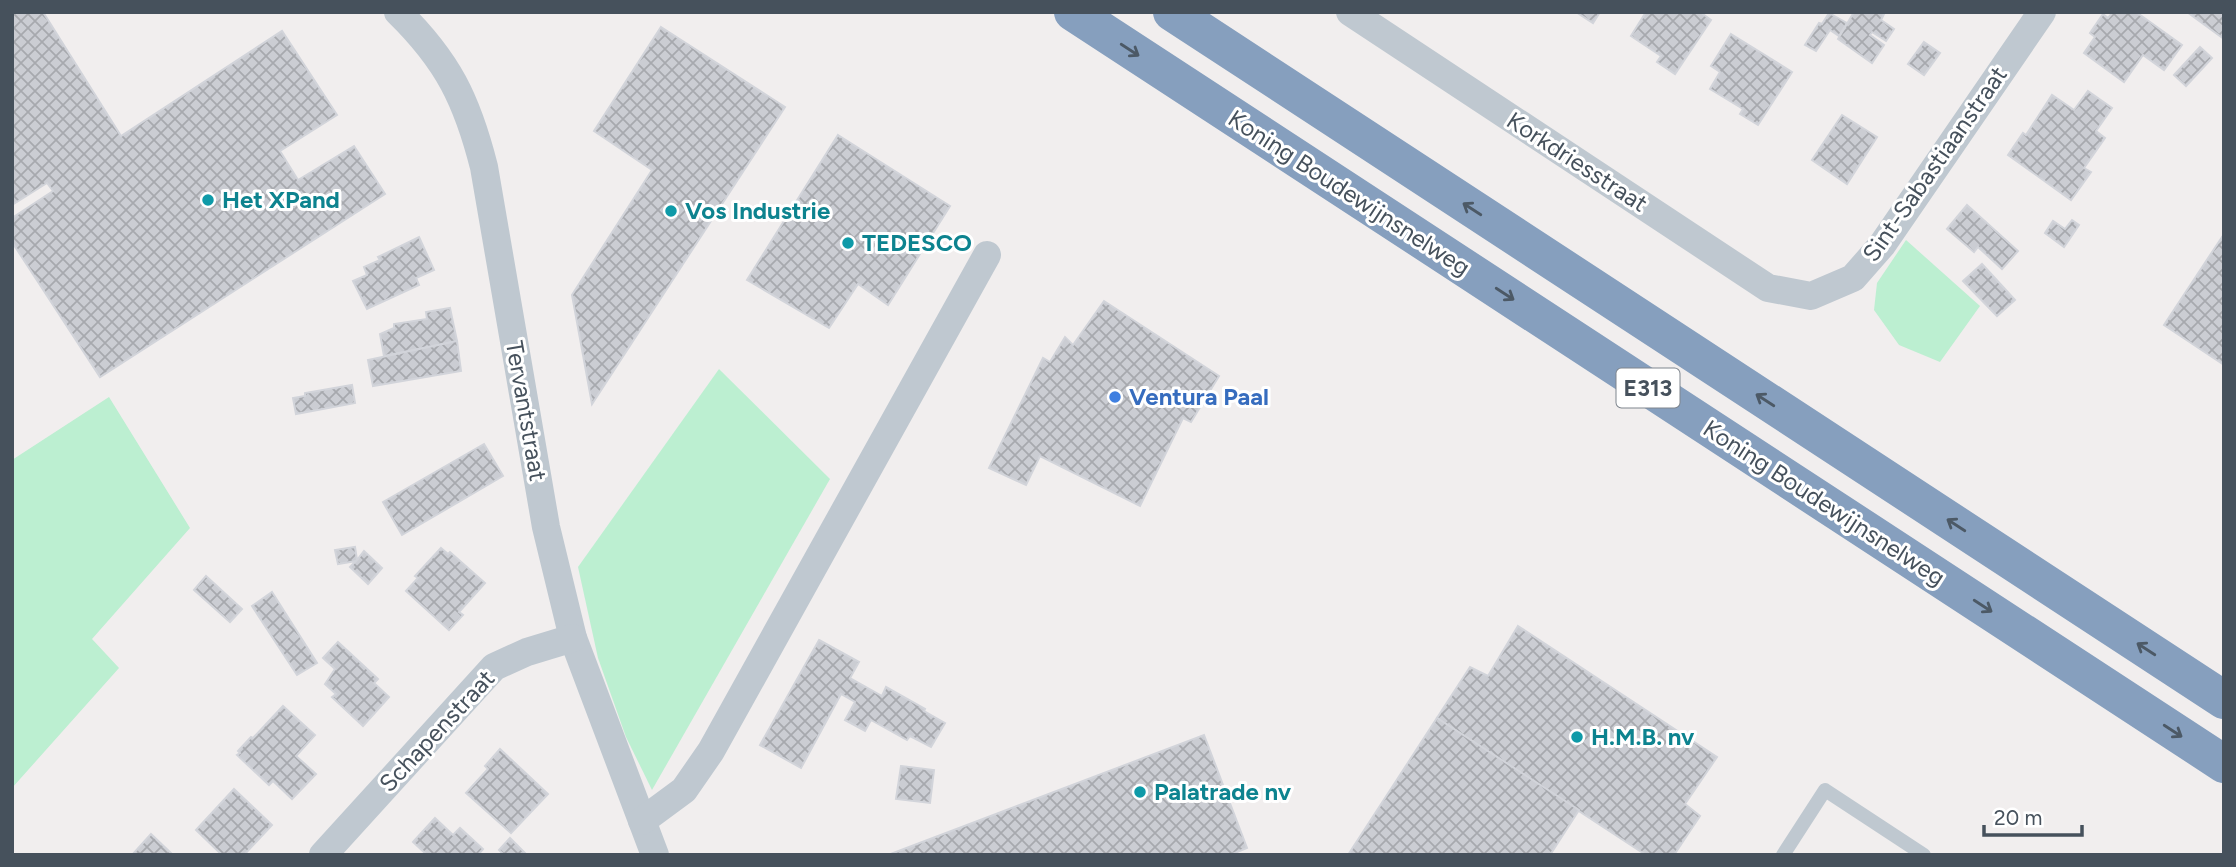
<svg xmlns="http://www.w3.org/2000/svg" width="2236" height="867" font-family="Figtree,sans-serif">
<style>
.grass{fill:#bcefd1}
.building{fill:url(#building-cross-hatch);stroke:#d2d4da;stroke-width:2}
.lines{fill:none;stroke-linecap:round;stroke-linejoin:round}
.lane{stroke:#bfc8d0;stroke-width:14}
.street{stroke:#bfc8d0;stroke-width:28}
.highway{stroke:#869fbe;stroke-width:38}
.oneway{stroke:#4c5966}
.culture-dot{fill:#0f9aa8;stroke:#fff;stroke-width:2.5}
.shop-dot{fill:#3f7fe0;stroke:#fff;stroke-width:2.5}
.labels{text-anchor:middle;stroke-width:6;stroke-linejoin:round;paint-order:stroke}
.shield{fill:#fff;stroke:#7e858d;stroke-width:2}
.shield-label{font-size:23px;font-weight:bold;fill:#46515c}
.street-label{font-size:24px;fill:#46515c;stroke:#fff}
.culture-label{font-size:24px;font-weight:bold;fill:#0d838f;stroke:#fff;text-anchor:start}
.shop-label{font-size:24px;font-weight:bold;fill:#366cbe;stroke:#fff;text-anchor:start}
</style>
<defs>
<pattern id="building-cross-hatch" width="8" height="8" patternUnits="userSpaceOnUse" patternTransform="scale(1.75)"><rect width="8" height="8" fill="#cbcdd3"/><path d="M0 0l8 8M0 8l8-8" fill="none" stroke="#a7a9ae"/></pattern>
</defs>
<rect width="100%" height="100%" fill="#f1eeee"/>
<g class="grass">
<polygon points="1906,240 1980,306 1940,362 1899,345 1874,310 1877,283"/>
<polygon points="719,369 830,479 652,790 626,737 598,658 578,567"/>
<polygon points="109,397 190,528 92,639 119,668 12,788 12,460"/>
</g>
<g class="building">
<polygon points="12,12 43,12 121,136 282,31 337,115 280,151 298,180 354,146 385,194 100,377 12,242 12,218 53,191 47,183 12,205"/>
<polygon points="1576,12 1600,12 1593,23"/>
<polygon points="1646,12 1700,12 1711,20 1675,74 1657,62 1661,56 1631,36"/>
<polygon points="1854,12 1881,12 1884,14 1881,20 1894,29 1886,41 1872,32 1870,35 1884,45 1872,63 1838,39"/>
<polygon points="2113,12 2136,12 2182,45 2164,70 2143,55 2124,82 2084,53 2095,37 2090,33 2103,14 2108,18"/>
<polygon points="2187,12 2224,12 2224,39"/>
<polygon points="1829,13 1847,23 1839,36 1830,30 1816,51 1805,45 1819,23 1822,24"/>
<polygon points="661,27 785,107 592,404 572,295 652,170 594,131"/>
<polygon points="1731,34 1792,72 1758,125 1740,114 1743,109 1710,89 1720,72 1711,66"/>
<polygon points="1924,42 1940,53 1924,75 1908,64"/>
<polygon points="2200,47 2212,58 2186,86 2174,75"/>
<polygon points="2088,91 2112,108 2096,131 2105,138 2084,168 2091,172 2071,200 2008,155 2023,133 2026,135 2052,95 2074,110"/>
<polygon points="1842,115 1877,137 1847,184 1812,160"/>
<polygon points="838,135 950,206 888,305 858,284 829,328 747,280"/>
<polygon points="1967,205 2018,251 2002,269 1978,247 1974,252 1947,229"/>
<polygon points="2072,220 2079,225 2064,247 2045,233 2053,221 2065,229"/>
<polygon points="2224,234 2224,365 2164,325"/>
<polygon points="419,237 434,270 416,278 419,285 367,309 353,281 367,275 364,267 380,260 378,257"/>
<polygon points="1982,264 2015,300 1997,316 1963,281"/>
<polygon points="1104,301 1219,376 1191,422 1183,418 1140,506 1040,456 1026,485 989,468 1043,358 1050,362 1065,337 1073,345"/>
<polygon points="450,308 457,341 384,356 380,334 394,328 394,324 427,319 426,312"/>
<polygon points="457,341 461,371 373,386 368,360"/>
<polygon points="352,385 355,403 296,414 293,398 305,396 305,393"/>
<polygon points="484,444 503,476 402,535 383,502"/>
<polygon points="355,547 357,560 364,551 382,568 368,584 350,567 356,561 338,564 335,550"/>
<polygon points="441,548 448,554 450,552 485,583 459,612 463,615 449,630 406,591 418,578 415,576"/>
<polygon points="206,576 242,609 230,622 194,590"/>
<polygon points="272,592 317,663 297,675 252,606"/>
<polygon points="1518,626 1717,757 1685,804 1700,816 1674,855 1646,855 1437,718 1470,667 1488,676"/>
<polygon points="819,640 859,662 850,678 882,696 886,687 925,709 924,711 945,723 931,747 910,736 907,740 871,720 865,731 845,720 855,702 841,694 801,768 760,745"/>
<polygon points="338,642 378,679 374,683 389,697 363,726 332,697 336,694 325,684 335,669 323,658"/>
<polygon points="283,706 315,735 296,756 316,774 292,799 273,781 269,785 237,755 240,753 238,751 251,737 253,738"/>
<polygon points="1437,718 1579,810 1550,855 1348,855"/>
<polygon points="1204,735 1247,848 1230,855 888,855"/>
<polygon points="500,749 548,794 511,833 466,793 488,769 485,766"/>
<polygon points="901,766 934,770 930,803 896,799"/>
<polygon points="234,789 272,825 244,855 222,855 196,830"/>
<polygon points="435,818 453,835 460,828 483,849 478,855 427,855 413,842"/>
<polygon points="151,834 173,855 132,855"/>
<polygon points="510,838 527,855 504,855 499,850"/>
</g>
<g class="lines">
<polyline class="lane" points="1783,855 1825,790 1924,855"/>
<g class="street">
<path d="M398,12C448,61 467,100 484,167L546,527L573,638L655,855"/>
<polyline points="1350,12 1768,288 1811,296 1853,278 1882,245 2042,12"/>
<polyline points="642,821 684,790 711,751 987,255"/>
<polyline points="323,855 494,667 527,652 573,638"/>
</g>
<g class="highway">
<polyline points="1073,12 2224,764"/>
<polyline points="1172,12 2224,700"/>
</g>
</g>
<defs><path id="oneway-shaft" d="M-6 0H5M1.5-3L5.5 0L1.5 3" fill="none" stroke-width="1.6" stroke-linecap="round" stroke-linejoin="round" transform="scale(1.75)"/></defs>
<g class="oneway">
<use href="#oneway-shaft" transform="translate(1130 50) rotate(33)"/>
<use href="#oneway-shaft" transform="translate(1472 209) rotate(-147)"/>
<use href="#oneway-shaft" transform="translate(1505 294) rotate(33)"/>
<use href="#oneway-shaft" transform="translate(1765 400) rotate(-147)"/>
<use href="#oneway-shaft" transform="translate(1956 525) rotate(-147)"/>
<use href="#oneway-shaft" transform="translate(1983 606) rotate(33)"/>
<use href="#oneway-shaft" transform="translate(2146 649) rotate(-147)"/>
<use href="#oneway-shaft" transform="translate(2173 731) rotate(33)"/>
</g>
<g class="culture-dot">
<circle cx="208" cy="200" r="7"/>
<circle cx="671" cy="211" r="7"/>
<circle cx="848" cy="243" r="7"/>
<circle cx="1577" cy="737" r="7"/>
<circle cx="1140" cy="792" r="7"/>
</g>
<circle class="shop-dot" cx="1115" cy="397" r="7"/>
<g class="labels">
<rect class="shield" x="1616.5" y="368.5" width="63" height="39" rx="5"/>
<g class="shield-label">
<text x="1648" y="396">E313</text>
</g>
<g class="street-label">
<text transform="translate(1577 162) rotate(33)" y="8">Korkdriesstraat</text>
<text transform="translate(1935 164) rotate(-55)" y="8">Sint-Sabastiaanstraat</text>
<text transform="translate(1349 193) rotate(33)" y="8">Koning Boudewijnsnelweg</text>
<text transform="translate(526 411) rotate(80)" y="8">Tervantstraat</text>
<text transform="translate(1824 503) rotate(33)" y="8">Koning Boudewijnsnelweg</text>
<text transform="translate(437 731) rotate(-47)" y="8">Schapenstraat</text>
</g>
<g class="culture-label">
<text x="222" y="208">Het XPand</text>
<text x="685" y="219">Vos Industrie</text>
<text x="862" y="251">TEDESCO</text>
<text x="1591" y="745">H.M.B. nv</text>
<text x="1154" y="800">Palatrade nv</text>
</g>
<g class="shop-label">
<text x="1129" y="405">Ventura Paal</text>
</g>
</g>
<rect width="2236" height="867" fill="none" stroke="#46515c" stroke-width="28"/>
<path d="M1984 825v10h98v-10" fill="none" stroke="#46515c" stroke-width="3.5"/>
<text x="1994" y="825" font-size="21" fill="#46515c" stroke="#ffffff" stroke-width="5" paint-order="stroke">20 m</text>
</svg>
